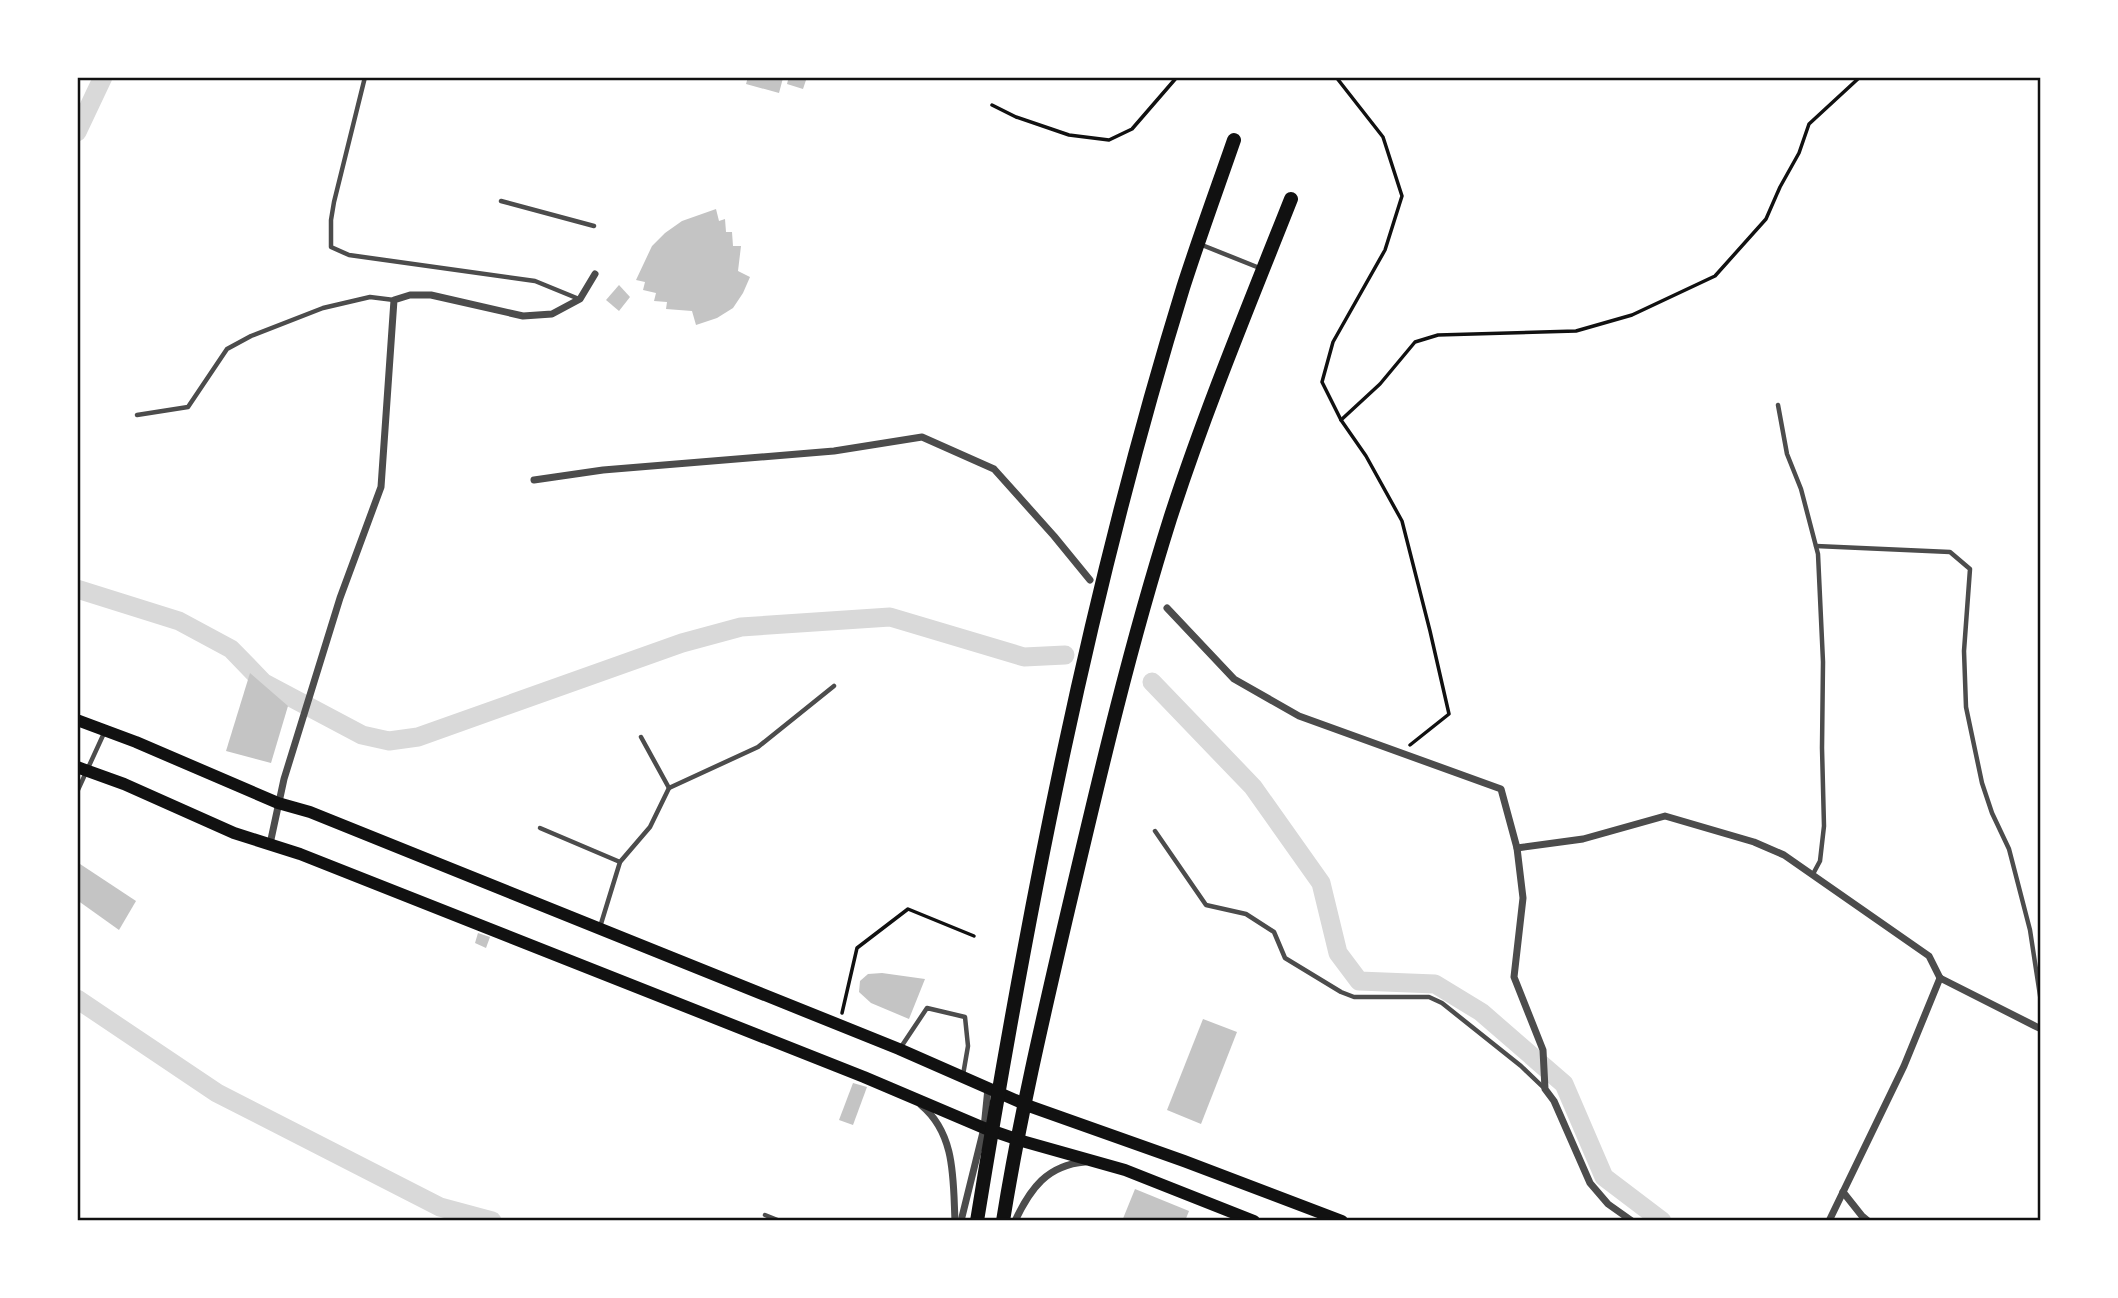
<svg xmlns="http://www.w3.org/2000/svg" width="2118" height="1298" font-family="Manrope,sans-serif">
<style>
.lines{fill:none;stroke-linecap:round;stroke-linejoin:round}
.canal{stroke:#d9d9d9;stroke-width:19}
.building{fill:#c4c4c4}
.path{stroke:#111;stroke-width:3.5}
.service{stroke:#4c4c4c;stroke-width:4.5}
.minor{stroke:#4c4c4c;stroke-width:7}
.primary{stroke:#111;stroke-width:12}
.motorway{stroke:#111;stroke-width:14}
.neatline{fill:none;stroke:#111;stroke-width:2.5}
</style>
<rect width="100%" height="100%" fill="#fff"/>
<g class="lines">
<g class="canal">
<polyline points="77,132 103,77"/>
<polyline points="77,589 179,621 231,649 264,683 362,735 389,741 418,737 682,643 741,627 890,617 1024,657 1065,655"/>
<polyline points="1152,682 1253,787 1321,883 1338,953 1359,981 1435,984 1481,1012 1564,1084 1604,1177 1662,1221"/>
<polyline points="77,999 217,1093 440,1207 492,1221"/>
</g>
</g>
<g class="building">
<polygon points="748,77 807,77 803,89 787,84 788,80 783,78 779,93 746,84"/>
<polygon points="716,209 719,221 725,219 726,232 732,232 733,246 741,246 738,271 750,277 743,293 733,308 717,318 696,325 692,311 666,309 667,302 654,301 656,293 643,290 645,282 636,280 652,246 665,233 682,221"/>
<polygon points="619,285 630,297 619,311 606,300"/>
<polygon points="250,673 288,706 271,763 226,751"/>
<polygon points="77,862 136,901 119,930 77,900"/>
<polygon points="478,933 490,937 486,948 475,943"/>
<polygon points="882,973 925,979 909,1019 871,1003 859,992 860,981 868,974"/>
<polygon points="1203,1019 1237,1032 1201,1124 1167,1110"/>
<polygon points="853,1083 867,1087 853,1125 839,1120"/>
<polygon points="1135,1189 1189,1211 1185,1221 1122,1221"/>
</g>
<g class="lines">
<g class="path">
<polyline points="1336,77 1383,137 1402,196 1385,250 1333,342 1322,382 1341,420 1366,456 1402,521 1430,631 1449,714 1410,745"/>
<polyline points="992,105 1016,117 1069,135 1109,140 1132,129 1177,77"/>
<polyline points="1341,420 1380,384 1415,342 1438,335 1576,331 1632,315 1715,276 1766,219 1780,187 1799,153 1809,124 1860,77"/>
<polyline points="842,1013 857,948 908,909 974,936"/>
</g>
<g class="service">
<polyline points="365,77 334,202 331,220 331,247 349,255 535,281 579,299"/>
<polyline points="501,201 594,226"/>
<polyline points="1202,245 1262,269"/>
<polyline points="1778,405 1787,454 1801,489 1818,554 1823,662 1822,748 1824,826 1820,861 1813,874"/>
<polyline points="137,415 188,407 227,349 251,336 323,308 370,297 394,300"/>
<polyline points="1816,546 1950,552 1970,569 1964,651 1966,707 1982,783 1992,813 2009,849 2030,930 2041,1002"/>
<polyline points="641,737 669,788"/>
<polyline points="77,792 105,731"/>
<polyline points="540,828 620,862"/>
<polyline points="1155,831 1206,905 1246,914 1274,932 1285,958 1341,992 1354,997 1429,997 1442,1003 1521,1066 1545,1089"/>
<polyline points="600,927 620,862 650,827 669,788 758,747 834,686"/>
<polyline points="901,1047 927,1008 965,1017 968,1046 963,1075"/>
<polyline points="765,1215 780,1221"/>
</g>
<g class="minor">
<polyline points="534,480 603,470 834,451 922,437 994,469 1054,536 1090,580"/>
<polyline points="1167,608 1234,679 1299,716 1501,789 1517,848 1523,898 1514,977 1543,1050 1545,1089 1554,1101 1590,1183 1608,1204 1632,1221"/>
<polyline points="270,844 284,779 340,598 381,487 394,300 410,295 431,295 523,316 552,314 580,299 595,274"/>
<polyline points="1517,848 1583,839 1665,816 1754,842 1784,855 1929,956 1940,978"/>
<polyline points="1940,978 2041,1029"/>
<path d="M921,1105C956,1134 953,1180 955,1221"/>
<polyline points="1843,1192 1862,1216 1868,1221"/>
<polyline points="961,1221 984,1128 988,1088"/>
<path d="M1015,1221C1030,1189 1047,1165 1085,1162"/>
<polyline points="1829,1221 1904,1066 1940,978"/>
</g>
<g class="primary">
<polyline points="77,720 136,742 278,803 310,812 899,1049 1029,1106 1184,1161 1342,1221"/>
<polyline points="77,767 124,784 234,833 300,854 864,1077 984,1128 1022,1141 1125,1170 1254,1221"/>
</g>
<g class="motorway">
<path d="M977,1221C1028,907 1089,593 1183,288C1199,238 1217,189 1234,140"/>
<path d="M1003,1221C1019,1121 1042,1022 1065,923C1097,787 1128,652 1170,519C1205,411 1249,305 1291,199"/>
</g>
</g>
<rect width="2118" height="1298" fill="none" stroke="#ffffff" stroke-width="158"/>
<rect x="79" y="79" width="1960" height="1140" class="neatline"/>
</svg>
